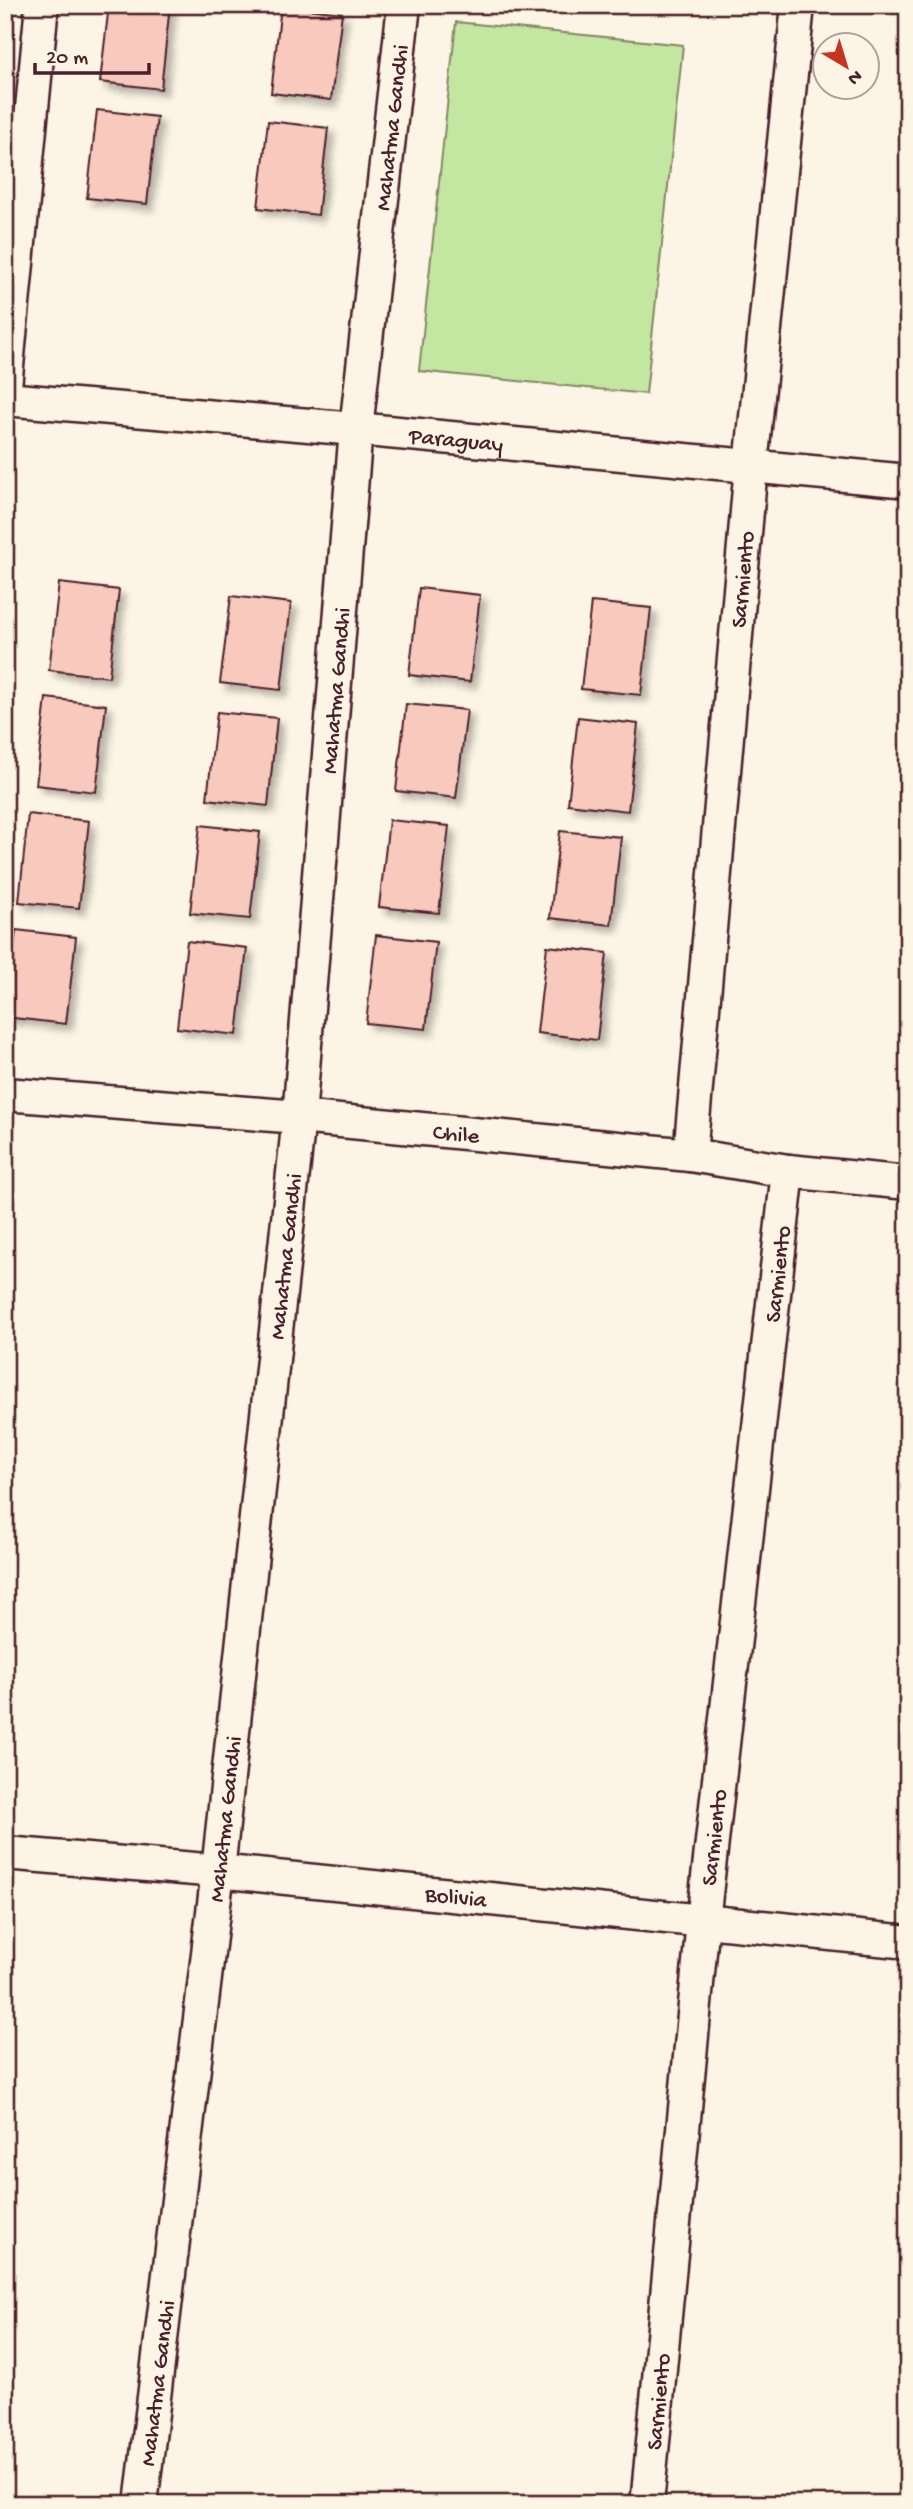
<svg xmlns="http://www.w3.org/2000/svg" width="913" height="2509" font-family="'Gochi Hand',sans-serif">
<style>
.green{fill:#c3e7a1;stroke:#868366;stroke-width:2}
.building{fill:#f8c9bd;stroke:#4a1f2b;stroke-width:2;filter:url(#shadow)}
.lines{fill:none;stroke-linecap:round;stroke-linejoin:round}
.minor-casing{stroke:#4a1f2b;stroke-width:37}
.minor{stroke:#fcf5e5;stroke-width:32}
.labels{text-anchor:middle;stroke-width:5;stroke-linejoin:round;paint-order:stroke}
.street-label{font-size:23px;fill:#4a1f2b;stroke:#fcf5e5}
</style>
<defs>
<filter id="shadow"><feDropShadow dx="6" dy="6" stdDeviation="3.5" flood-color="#0004"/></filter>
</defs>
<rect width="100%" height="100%" fill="#fcf5e5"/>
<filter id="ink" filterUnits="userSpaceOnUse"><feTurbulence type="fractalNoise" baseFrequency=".0143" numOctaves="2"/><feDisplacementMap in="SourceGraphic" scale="14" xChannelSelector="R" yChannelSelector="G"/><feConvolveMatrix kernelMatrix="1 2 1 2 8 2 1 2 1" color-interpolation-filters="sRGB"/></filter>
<g filter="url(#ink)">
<polygon class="green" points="456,22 683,45 646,394 419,371"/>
<g class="building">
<polygon points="109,5 170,5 161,89 100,82"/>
<polygon points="281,6 342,13 331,100 271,93"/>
<polygon points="97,110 157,117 147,204 87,198"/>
<polygon points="268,121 328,128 318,215 258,208"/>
<polygon points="59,583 119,590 109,677 49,670"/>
<polygon points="419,588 480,595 470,682 409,675"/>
<polygon points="231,596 291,603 281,690 220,683"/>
<polygon points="591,602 651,608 641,695 581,689"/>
<polygon points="46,698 106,705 96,792 36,785"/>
<polygon points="406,704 467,710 456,798 396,791"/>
<polygon points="217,712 277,718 268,806 207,799"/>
<polygon points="578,717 638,724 628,811 568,804"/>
<polygon points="28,814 89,821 79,908 19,902"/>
<polygon points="389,820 449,826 439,913 379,907"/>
<polygon points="200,825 260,832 250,919 190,913"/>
<polygon points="560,831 621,837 611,925 550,918"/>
<polygon points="16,930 76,937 66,1024 5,1017"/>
<polygon points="376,935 436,942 426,1029 366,1023"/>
<polygon points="187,941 247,948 237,1035 177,1028"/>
<polygon points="547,946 607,953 597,1040 537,1033"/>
</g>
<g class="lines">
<g class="minor-casing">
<g id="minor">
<polyline points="5,387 42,5"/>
<path id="s1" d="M5,399L356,429L908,481"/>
<path id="s2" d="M5,1094L299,1117L690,1155L788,1171L908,1183"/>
<path id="s3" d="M690,1155L751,466L798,5"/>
<path id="s4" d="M5,1853L218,1871L908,1942"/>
<path id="s5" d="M141,2504L218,1871L299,1117L356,429L404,5"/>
<path id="s6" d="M647,2504L703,1921L788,1171"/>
</g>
</g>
<use href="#minor" class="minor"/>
</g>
</g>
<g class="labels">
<g class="street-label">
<text dy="8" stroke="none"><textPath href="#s5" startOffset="2390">Mahatma Gandhi</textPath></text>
<text dy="8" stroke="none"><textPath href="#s1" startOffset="453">Paraguay</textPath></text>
<text dy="8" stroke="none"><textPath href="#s3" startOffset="578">Sarmiento</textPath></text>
<text dy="8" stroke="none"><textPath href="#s5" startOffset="1824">Mahatma Gandhi</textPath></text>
<text dy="8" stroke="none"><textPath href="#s2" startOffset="453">Chile</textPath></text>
<text dy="8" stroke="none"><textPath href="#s5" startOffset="1256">Mahatma Gandhi</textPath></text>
<text dy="8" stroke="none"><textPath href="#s6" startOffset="1237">Sarmiento</textPath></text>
<text dy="8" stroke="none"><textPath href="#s5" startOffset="690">Mahatma Gandhi</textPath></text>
<text dy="8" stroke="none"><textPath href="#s6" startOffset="670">Sarmiento</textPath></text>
<text dy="8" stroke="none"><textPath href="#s4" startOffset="453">Bolivia</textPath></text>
<text dy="8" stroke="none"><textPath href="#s5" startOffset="122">Mahatma Gandhi</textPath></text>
<text dy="8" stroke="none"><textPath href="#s6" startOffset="103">Sarmiento</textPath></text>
</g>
</g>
<rect width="913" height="2509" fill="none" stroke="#fcf5e5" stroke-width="28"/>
<rect x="14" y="14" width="885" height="2481" fill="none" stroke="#4a1f2b" stroke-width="2.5" filter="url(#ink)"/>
<g transform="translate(846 66) rotate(142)"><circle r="33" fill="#fcf5e5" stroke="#b59f9b" stroke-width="2"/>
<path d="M0-5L12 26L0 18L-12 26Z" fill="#c8321e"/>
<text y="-10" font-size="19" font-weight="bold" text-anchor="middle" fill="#4a1f2b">N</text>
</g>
<path d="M35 63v10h114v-10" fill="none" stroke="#4a1f2b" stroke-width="3.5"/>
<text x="46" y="63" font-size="21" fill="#4a1f2b" stroke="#fcf5e5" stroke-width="5" paint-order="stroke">20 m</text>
</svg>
